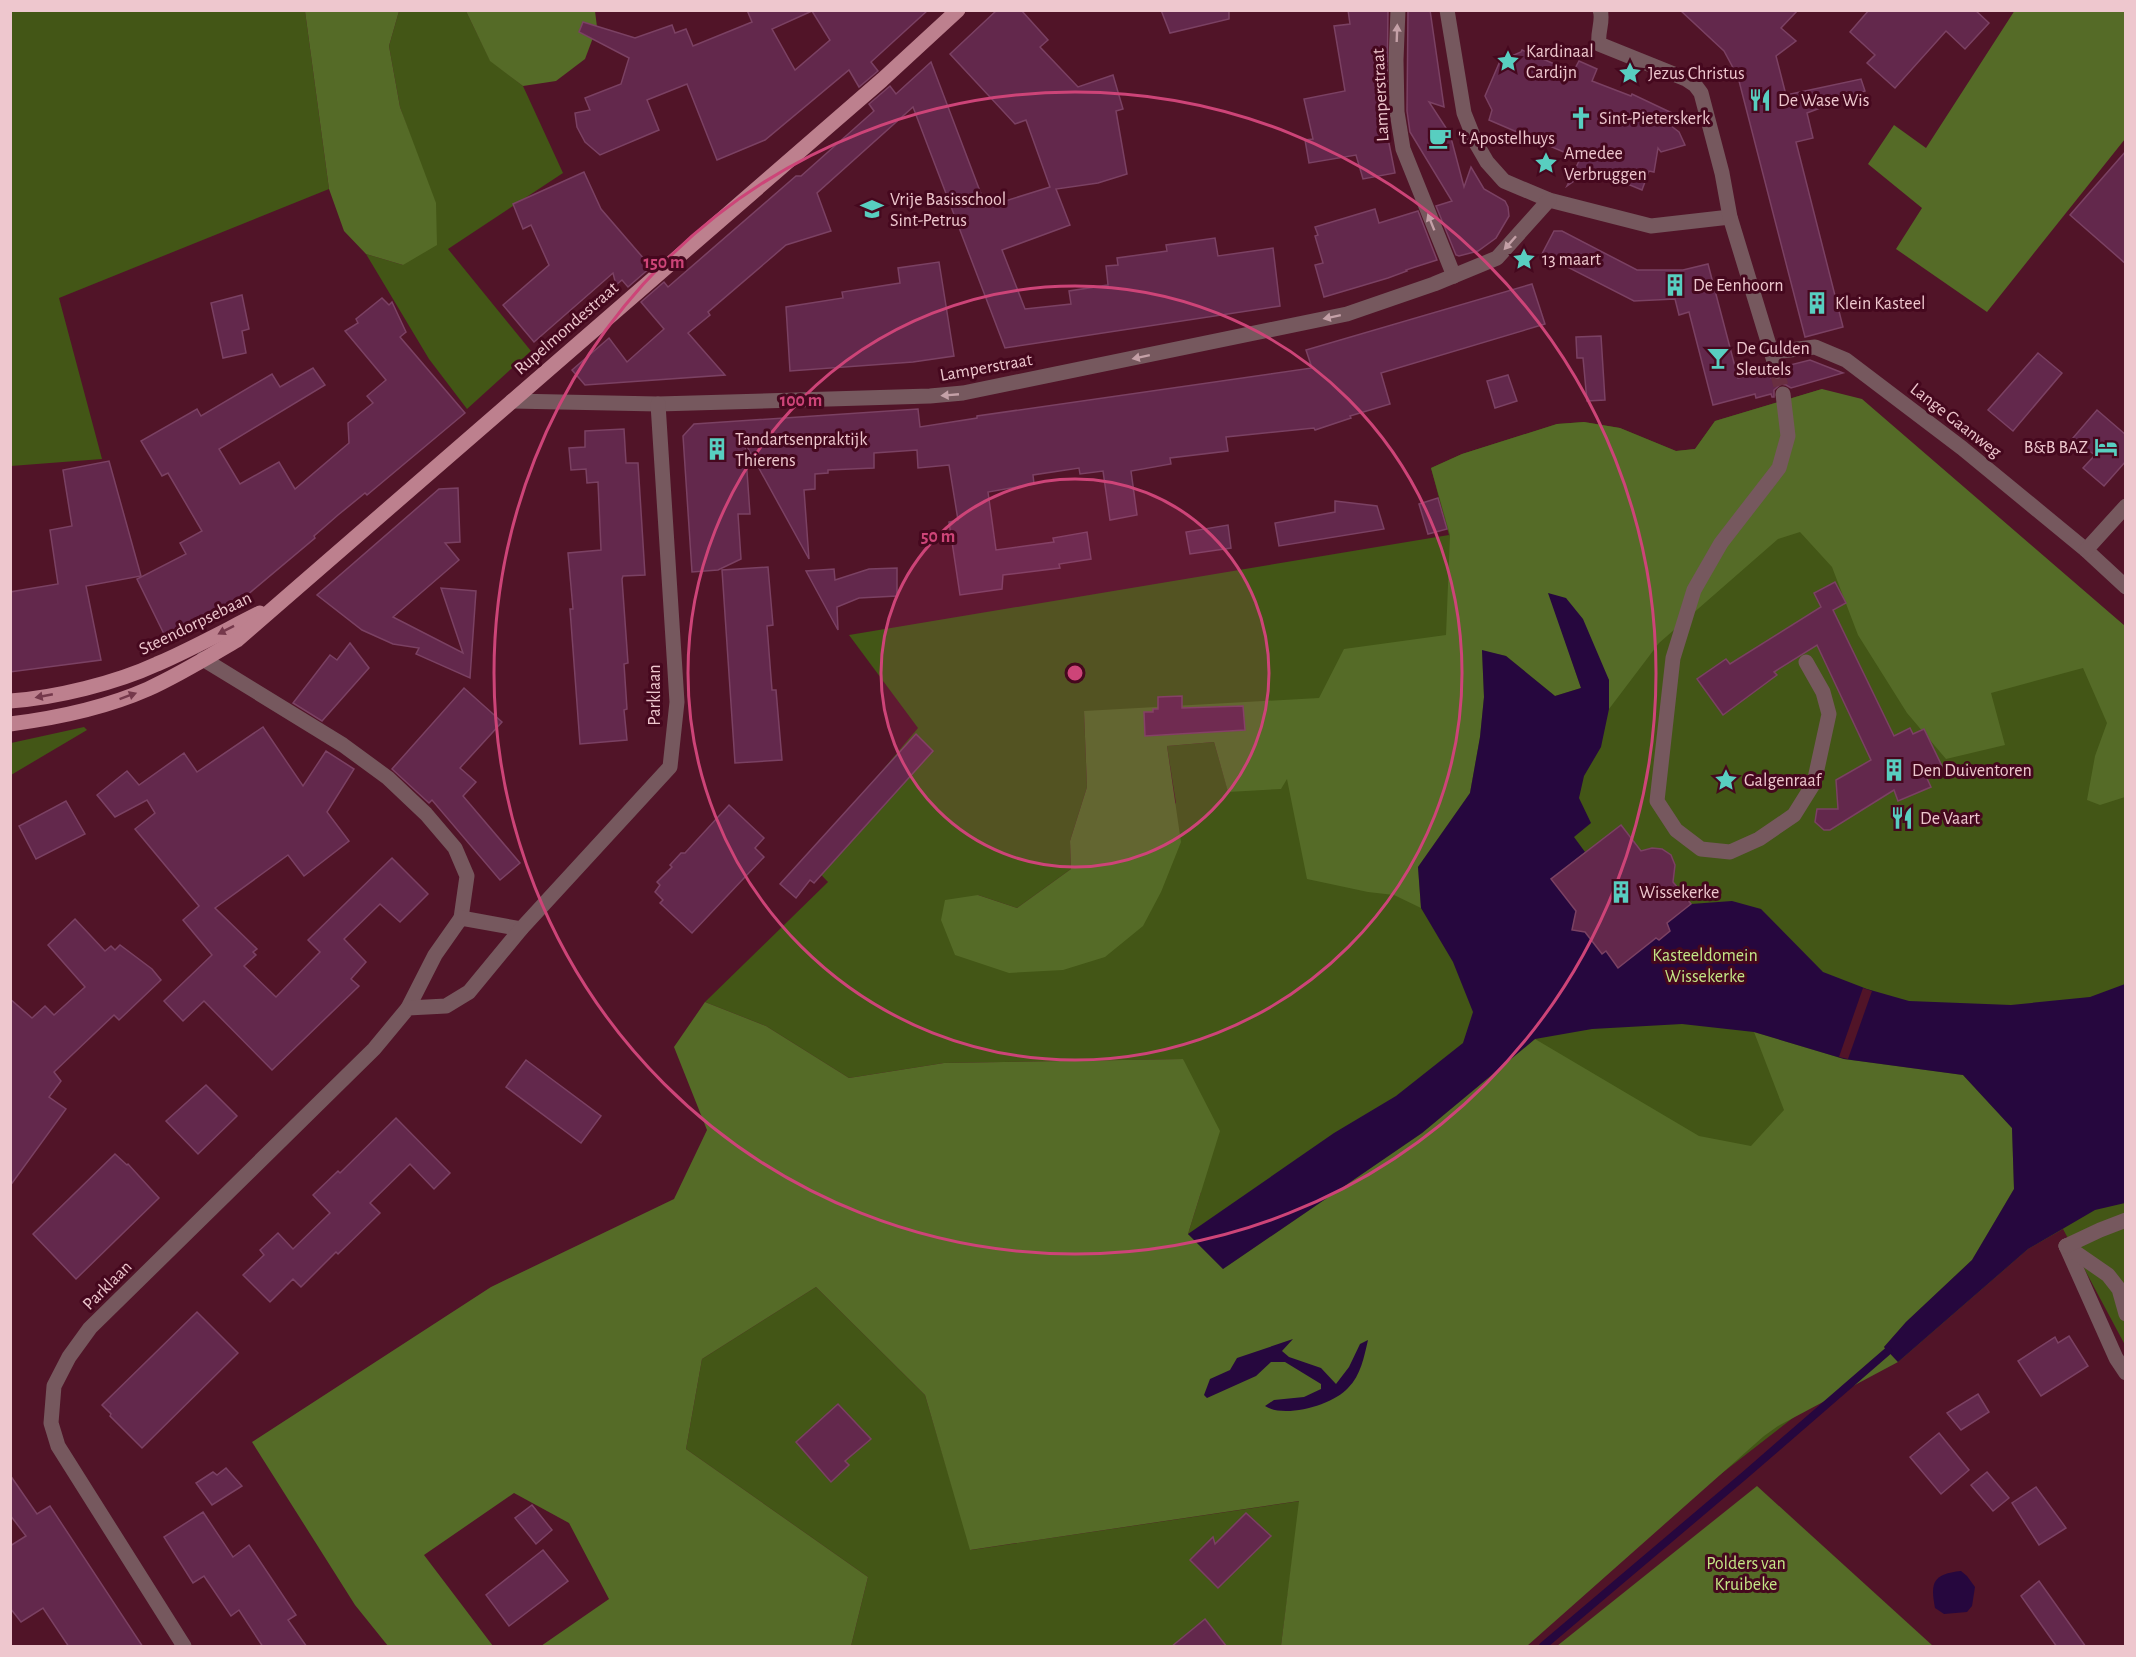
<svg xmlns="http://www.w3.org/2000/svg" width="2136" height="1657" font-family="'Alegreya Sans',sans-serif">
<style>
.green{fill:#435616;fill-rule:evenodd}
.forest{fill:#556b27}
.water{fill:#26073e}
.pier{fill:#511428}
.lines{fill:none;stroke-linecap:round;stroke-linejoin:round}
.stream{stroke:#26073e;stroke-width:8}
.building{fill:#63284c;stroke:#7b4163;stroke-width:1.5;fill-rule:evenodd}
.minor-tunnel{stroke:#692f41;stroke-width:15;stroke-dasharray:15 8;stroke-linecap:butt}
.minor{stroke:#76585e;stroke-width:15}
.major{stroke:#bd808e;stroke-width:15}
.oneway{fill:#c4a0a7}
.oneway2{fill:#75384b}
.ring{fill:none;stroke:#cd4478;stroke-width:3}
.labels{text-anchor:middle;stroke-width:6;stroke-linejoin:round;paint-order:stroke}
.poi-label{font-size:18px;fill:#eec7ce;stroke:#45081e;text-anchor:start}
.street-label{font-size:18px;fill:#eec7ce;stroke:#45081e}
.park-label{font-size:18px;fill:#c4e686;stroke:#45081e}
.centre{fill:#cd4478;stroke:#45081e;stroke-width:3}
.ring-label{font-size:18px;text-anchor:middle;font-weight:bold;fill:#cd4478;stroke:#45081e;stroke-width:6;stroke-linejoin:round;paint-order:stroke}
</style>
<rect width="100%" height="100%" fill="#511428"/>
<g class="green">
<polygon points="11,11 305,11 329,189 59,298 102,459 11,466"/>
<polygon points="399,11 466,11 490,60 523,86 563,173 448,249 531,351 467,409 429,359 366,254 403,265 414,147 400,107 389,46"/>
<path d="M1822,389L2125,626V1345L2063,1229L2028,1249L1898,1362L1884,1347L1708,1484L1252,1343L1188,1234L1201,1192L1183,1059L944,1063L849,1078L766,1026L705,1002L828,882L807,860L918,728L849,635L1449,535L1431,468L1462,454L1557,424L1584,422L1620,428L1676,451L1695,449L1715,421ZM1084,711L1283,741L1228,791L1214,742L1167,746L1176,803L955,955L978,895L1017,908L1071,869L1070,841L1087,787Z"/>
<polygon points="84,727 87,730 11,775 11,743"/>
<polygon points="816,1287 925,1395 971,1550 1300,1501 1281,1646 851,1646 868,1577 686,1449 702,1359"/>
</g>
<g class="forest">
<polygon points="2015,10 2125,11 2125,139 1987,312 1896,249 1922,208 1868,164 1894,125 1926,148"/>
<polygon points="305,11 399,11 389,46 400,107 436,203 437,245 403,265 366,254 344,231 329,189"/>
<polygon points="466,11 595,11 597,27 585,59 556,81 523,86 490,61"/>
<polygon points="1822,389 1862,399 2125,626 2125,797 2100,805 2087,800 2095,756 2107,723 2083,668 1991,693 2005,745 1946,759 1907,713 1858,635 1832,567 1800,532 1778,539 1659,643 1609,709 1609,680 1549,593 1581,688 1555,696 1506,656 1482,651 1484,697 1480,737 1470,793 1418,867 1421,908 1394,895 1368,892 1307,879 1287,779 1281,789 1228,792 1214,742 1167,746 1181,842 1161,892 1143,926 1105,957 1063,970 1009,973 955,955 941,920 945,900 978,895 1017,908 1071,869 1070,841 1087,787 1084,711 1319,698 1344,649 1446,635 1450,535 1431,468 1462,454 1557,424 1584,422 1620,428 1676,451 1695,449 1715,421"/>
<polygon points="705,1002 766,1026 849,1078 944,1063 1183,1059 1220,1131 1188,1234 1223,1269 1422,1133 1535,1039 1699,1136 1751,1146 1784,1110 1754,1032 1844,1059 1963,1075 2012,1128 2014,1189 1972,1260 1906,1322 1884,1347 1898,1362 1778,1426 1764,1436 1527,1646 1281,1646 1299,1501 970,1550 925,1395 816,1287 702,1359 686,1449 868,1577 851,1646 541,1646 609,1599 569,1523 514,1493 424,1555 493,1646 388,1646 355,1605 252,1442 491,1287 674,1199 707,1130 674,1047"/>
<polygon points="1757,1486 1933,1646 1557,1646"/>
</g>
<g class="water">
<polygon points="1548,593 1566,598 1583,619 1609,680 1609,709 1601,747 1584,776 1579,798 1591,823 1574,837 1585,852 1551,879 1575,909 1577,908 1579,916 1574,919 1573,926 1577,930 1583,932 1584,930 1602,954 1606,951 1618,968 1653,936 1660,939 1669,931 1667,923 1691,904 1732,901 1761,909 1823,972 1867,989 1909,1001 2011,1005 2090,997 2125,984 2125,1203 2095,1210 2028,1249 1898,1362 1884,1347 1906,1322 1972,1260 2014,1189 2012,1128 1963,1075 1844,1059 1754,1032 1682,1024 1592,1029 1535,1039 1422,1133 1223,1269 1188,1234 1334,1133 1396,1096 1463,1043 1473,1012 1453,962 1421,908 1418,867 1470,793 1480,737 1484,697 1482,650 1506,656 1555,696 1581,688"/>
<path d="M1293,1339L1282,1351L1289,1357L1321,1368L1336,1384L1349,1367L1360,1344L1368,1340C1364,1357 1361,1375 1348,1388C1333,1405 1284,1419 1265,1406L1274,1400L1304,1397L1321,1389V1384L1285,1362H1271L1256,1376L1207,1398L1204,1395L1210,1379L1230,1370L1237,1358Z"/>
<path d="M1961,1571L1967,1576L1975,1587L1972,1606L1967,1612L1944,1614L1935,1608C1930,1582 1933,1574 1961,1571Z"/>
</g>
<polygon class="pier" points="1863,988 1872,991 1848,1059 1839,1057"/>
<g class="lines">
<polyline class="stream" points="1543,1646 1745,1475 1888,1351"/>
</g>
<g class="building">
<path d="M747,10H928L871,62L878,71L859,87L849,70L765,140L717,160L687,84L647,100L659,130L600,155L585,142L577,127L575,113L590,110L585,98L621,84L629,58L579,32L583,22L635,38L672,25L675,33L686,29L693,46L752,22ZM812,11L830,40L795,70L772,29Z"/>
<polygon points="997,10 1021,10 1048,40 1040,47 1078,87 1113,75 1123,109 1116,111 1127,174 1098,183 1056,189 1070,225 1002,250 1025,309 1071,304 1069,291 1108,285 1106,266 1118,265 1117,258 1167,251 1166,245 1215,238 1218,256 1273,248 1280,306 1005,348 913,107 817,193 831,231 786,245 708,312 710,315 688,333 725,375 585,385 572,370 609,338 627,362 664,329 641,302 664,282 668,287 796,176 801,176 874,111 869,104 890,86 896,94 931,62 986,207 1050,187 1026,120 1015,124 950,54"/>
<polygon points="1161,10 1229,10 1229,19 1170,33"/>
<polygon points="1348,10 1388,10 1387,94 1375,74 1395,173 1363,179 1356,155 1309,163 1305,140 1313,139 1304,99 1345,91 1334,26 1350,24"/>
<polygon points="1408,10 1430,10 1444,107 1429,102 1450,134 1464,187 1471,167 1484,189 1505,201 1508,207 1509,216 1496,238 1478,251 1459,256 1456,255 1436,206 1452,201 1410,132 1407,111"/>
<polygon points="1680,10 1798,10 1781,28 1796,41 1776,56 1786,95 1861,79 1865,91 1807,113 1813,138 1796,142 1843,327 1805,337 1738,77 1724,51"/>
<polygon points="1869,10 1975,10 1989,23 1965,49 1946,31 1895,88 1867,63 1875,55 1850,32"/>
<polygon points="1522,50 1573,72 1579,61 1597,69 1592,81 1631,96 1632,94 1674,114 1670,125 1679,132 1685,145 1661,152 1658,148 1654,172 1649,171 1642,190 1591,169 1567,186 1580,159 1489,120 1492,110 1485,96 1500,61 1521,52"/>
<polygon points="2126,151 2126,264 2070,215"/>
<polygon points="584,172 601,209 651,267 628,287 622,280 616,285 613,273 534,342 503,305 549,265 531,225 523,229 513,204"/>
<polygon points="1375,209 1379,223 1418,211 1437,260 1415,267 1406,270 1407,271 1388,278 1324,297 1315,265 1323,263 1315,236 1318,235 1315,227"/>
<polygon points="1554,231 1562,231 1637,270 1683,270 1708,264 1738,378 1767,371 1771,378 1779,380 1786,374 1786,366 1810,360 1843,373 1791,388 1786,385 1781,384 1774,390 1774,397 1772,397 1771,394 1756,398 1755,394 1713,405 1689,312 1679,315 1675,299 1634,301 1542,254"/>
<polygon points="939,262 954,356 913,362 790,371 786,307 843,298 842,292 900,283 898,268"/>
<polygon points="1532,284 1545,324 1381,373 1390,404 1350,416 1351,418 1315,430 1314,428 1226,437 1228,451 1170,458 1171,464 1131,471 1137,515 1110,520 1103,471 1080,474 1079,468 1033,475 1034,484 988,492 996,550 1054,542 1053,538 1087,532 1091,559 1059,564 1060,568 1003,575 1002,589 960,595 949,522 958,520 949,465 918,468 917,450 874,453 874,468 828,470 828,473 815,474 815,489 804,490 809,559 745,443 750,514 738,514 741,559 718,570 692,572 683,436 694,424 918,409 920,427 977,418 977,416 1312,368 1306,350"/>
<polygon points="242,295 249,329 242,331 246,353 223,358 211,303"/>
<polygon points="382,298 389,305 392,302 406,332 400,337 465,413 367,495 365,493 338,515 314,536 315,538 246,596 165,636 137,579 186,554 180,543 202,531 168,473 162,476 141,441 197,409 201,416 272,374 280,387 313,368 325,385 219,449 240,484 279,462 295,489 349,443 348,423 373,403 367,396 386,380 345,331 358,323 356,319"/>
<polygon points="1601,336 1605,400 1587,401 1583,358 1577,358 1576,337"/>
<polygon points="2038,353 2062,373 2013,431 1988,410"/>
<polygon points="1508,375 1517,401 1495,408 1487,381"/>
<polygon points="2097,410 2126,435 2126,461 2104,486 2083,468 2095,455 2072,439"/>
<polygon points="624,429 626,463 638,463 645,575 623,576 622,579 628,663 624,664 627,709 624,710 627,740 580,744 570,609 573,609 568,553 601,550 598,482 587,483 586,469 571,470 569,448 585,447 585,431"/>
<polygon points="109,461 141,576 86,586 101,660 10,672 10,592 58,584 50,530 72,526 63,470"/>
<polygon points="458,488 460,542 445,543 459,560 393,617 463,653 441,588 476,591 470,678 416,654 419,648 393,644 362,630 317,595 439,489"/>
<polygon points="1438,498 1447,529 1428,534 1419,504"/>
<polygon points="1335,501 1377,506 1384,529 1279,546 1275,523 1335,512"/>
<polygon points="1228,525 1231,548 1190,554 1186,532"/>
<polygon points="768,567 773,625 767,626 772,690 776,690 782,760 735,763 722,570"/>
<polygon points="897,568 897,596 859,598 837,607 838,630 806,571 834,569 835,580 869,569"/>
<polygon points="1835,582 1846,603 1833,610 1894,736 1910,728 1913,734 1924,729 1942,766 1925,774 1931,787 1898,801 1894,790 1830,830 1824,830 1815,822 1817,809 1838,809 1836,780 1871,760 1817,645 1774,672 1777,675 1723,715 1697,679 1726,659 1730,664 1821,607 1814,593"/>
<polygon points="350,643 369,668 322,721 293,703 330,655 337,660"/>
<polygon points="464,688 502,722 460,768 476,782 463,796 520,863 500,880 432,800 429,803 392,769"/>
<polygon points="1182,696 1182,708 1243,706 1245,730 1145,736 1144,712 1153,712 1153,709 1158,709 1158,697"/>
<polygon points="263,727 303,786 326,751 354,769 327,812 349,841 304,876 288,855 215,908 257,949 253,952 256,955 244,966 276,997 320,952 308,940 392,858 428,894 400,922 380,904 344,939 366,962 351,979 359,986 272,1070 204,1001 183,1021 164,1001 212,955 183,920 199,906 135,829 155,813 147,800 115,817 97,795 127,771 139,785 184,753 197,772"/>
<polygon points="916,734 933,751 814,883 810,880 796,898 780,884"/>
<polygon points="66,801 85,834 36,859 19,826"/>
<polygon points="729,805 764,838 755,848 764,857 692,933 660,903 663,900 655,892 660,885 657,882 672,867 670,865 681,853 685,853"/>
<polygon points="1621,825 1641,851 1652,848 1662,849 1671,855 1675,865 1673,882 1691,904 1667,923 1670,931 1659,940 1656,938 1618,968 1606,951 1602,954 1585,932 1572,930 1576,911 1551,879"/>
<polygon points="75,919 105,951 111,946 115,950 120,945 152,969 161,980 119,1020 114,1015 54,1072 61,1081 49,1097 66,1109 10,1186 10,999 32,1018 45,1006 54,1015 85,987 48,945"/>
<polygon points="526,1060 601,1116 581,1143 506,1087"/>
<polygon points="206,1085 237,1116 198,1154 166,1121"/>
<polygon points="396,1118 450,1173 434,1189 410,1164 370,1203 380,1213 338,1254 336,1252 301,1287 293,1279 270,1302 243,1275 264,1255 260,1250 278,1233 293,1249 330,1213 313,1195 338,1171 340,1173"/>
<polygon points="115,1154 127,1165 128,1164 159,1198 76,1279 33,1234"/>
<polygon points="197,1312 238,1353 142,1448 110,1416 111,1414 102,1405"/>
<polygon points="2069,1336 2088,1366 2041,1396 2018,1361 2055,1337 2058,1343"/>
<polygon points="1978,1394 1989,1412 1961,1430 1947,1413"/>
<polygon points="838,1404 871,1439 845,1461 849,1465 831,1482 796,1442"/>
<polygon points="1939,1433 1969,1470 1941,1494 1910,1457"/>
<polygon points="226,1468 242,1486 212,1505 196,1483 213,1472 217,1475"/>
<polygon points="1987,1472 2009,1498 1993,1511 1971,1485"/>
<polygon points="10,1475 37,1514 50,1506 143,1647 69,1647 43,1608 21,1622 10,1608 10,1546 26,1536 10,1515"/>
<polygon points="2036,1487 2066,1528 2039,1545 2012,1503"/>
<polygon points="532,1505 552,1530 536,1544 515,1518"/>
<polygon points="203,1512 233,1557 249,1545 296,1615 288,1620 307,1647 263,1647 239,1610 231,1616 204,1576 193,1583 164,1537"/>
<polygon points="1246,1513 1271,1536 1218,1588 1190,1560 1213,1537 1215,1544"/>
<polygon points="543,1550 568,1581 509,1626 486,1595"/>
<polygon points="2039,1581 2086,1647 2057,1647 2021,1596"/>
<polygon points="1205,1619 1227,1647 1171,1647"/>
</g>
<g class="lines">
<polyline class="minor-tunnel" points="1777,371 1783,394"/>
<g class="minor">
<polyline points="1398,10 1396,60 1397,112 1403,149 1454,276"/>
<polyline points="1447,10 1464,113 1476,143 1487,162 1504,181 1549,200 1651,226 1730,217"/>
<path d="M1600,10C1604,20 1597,32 1599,44L1686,79L1695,85L1701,93L1722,173L1730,217L1777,371"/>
<polyline points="1773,352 1815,347 1846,360 1962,448 2086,550 2126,587"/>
<polyline points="1783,394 1788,436 1779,468 1721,543 1694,590 1673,658 1657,801 1676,830 1701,849 1730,852 1759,839 1794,815 1814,783 1829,714 1823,692 1806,662"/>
<polyline points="512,401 658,404 930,396 963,393 1347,314 1434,284 1497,258 1549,200"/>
<polyline points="2086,550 2126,506"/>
<polyline points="203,659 343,745 388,778 426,814 455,848 467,876 461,918"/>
<polyline points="408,1008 435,955 461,918 521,929"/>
<polyline points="2066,1246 2116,1358 2126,1373"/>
<polyline points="2066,1246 2108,1275 2119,1289 2126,1314"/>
<polyline points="2066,1246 2100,1230 2126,1220"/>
<polyline points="184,1646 58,1446 51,1423 54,1386 69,1357 90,1328 374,1049 408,1008 446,1006 469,992 521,929 670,767 677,702 658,404"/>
</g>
<g class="major">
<path d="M10,701C55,698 116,683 157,664C192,649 226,630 260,613"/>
<path d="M10,724C57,718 105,708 148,689C179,675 208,657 237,640L882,80L958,10"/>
</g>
</g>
<defs><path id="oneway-solid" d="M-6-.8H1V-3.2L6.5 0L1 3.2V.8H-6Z" transform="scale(1.5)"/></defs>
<g class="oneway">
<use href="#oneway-solid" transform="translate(1397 33) rotate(-88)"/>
<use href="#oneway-solid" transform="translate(1431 222) rotate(-112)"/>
<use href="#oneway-solid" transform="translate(1510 243) rotate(132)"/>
<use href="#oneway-solid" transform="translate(1332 317) rotate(168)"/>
<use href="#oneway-solid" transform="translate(1141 357) rotate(168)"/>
<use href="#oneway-solid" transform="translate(950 395) rotate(175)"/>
</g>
<g class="oneway2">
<use href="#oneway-solid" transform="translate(226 630) rotate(153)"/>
<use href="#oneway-solid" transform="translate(44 696) rotate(169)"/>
<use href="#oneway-solid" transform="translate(128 696) rotate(-20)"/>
</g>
<circle cx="1075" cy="673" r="194" fill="#cd4478" fill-opacity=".12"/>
<g class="ring">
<circle cx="1075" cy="673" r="194"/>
<circle cx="1075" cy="673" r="387"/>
<circle cx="1075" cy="673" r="581"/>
</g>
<defs>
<g id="sight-bare" transform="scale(1.8)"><path d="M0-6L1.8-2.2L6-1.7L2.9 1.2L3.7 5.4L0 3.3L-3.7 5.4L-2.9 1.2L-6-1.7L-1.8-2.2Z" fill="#58cec0" stroke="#45081e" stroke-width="2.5" paint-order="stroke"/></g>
<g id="restaurant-bare" transform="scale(1.8)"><path d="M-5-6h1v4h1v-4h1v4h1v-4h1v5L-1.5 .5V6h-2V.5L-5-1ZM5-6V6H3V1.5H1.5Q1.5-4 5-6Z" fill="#58cec0" stroke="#45081e" stroke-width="2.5" paint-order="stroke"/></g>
<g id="church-bare" transform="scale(1.8)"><path d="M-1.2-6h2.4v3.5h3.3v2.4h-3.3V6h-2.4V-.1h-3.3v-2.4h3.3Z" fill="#58cec0" stroke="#45081e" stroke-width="2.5" paint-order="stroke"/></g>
<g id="cafe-bare" transform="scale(1.8)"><path d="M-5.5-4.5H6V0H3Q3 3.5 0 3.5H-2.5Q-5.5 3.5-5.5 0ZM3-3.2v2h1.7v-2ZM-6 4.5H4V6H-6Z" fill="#58cec0" stroke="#45081e" stroke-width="2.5" paint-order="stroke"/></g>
<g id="school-bare" transform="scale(1.8)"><path d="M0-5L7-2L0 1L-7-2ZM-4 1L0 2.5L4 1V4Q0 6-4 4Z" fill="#58cec0" stroke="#45081e" stroke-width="2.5" paint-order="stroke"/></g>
<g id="building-bare" transform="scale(1.8)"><path d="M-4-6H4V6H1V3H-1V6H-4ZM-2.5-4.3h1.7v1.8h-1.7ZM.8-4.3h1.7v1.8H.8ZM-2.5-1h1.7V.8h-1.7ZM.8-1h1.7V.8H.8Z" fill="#58cec0" stroke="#45081e" stroke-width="2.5" paint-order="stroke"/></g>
<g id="bar-bare" transform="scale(1.8)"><path d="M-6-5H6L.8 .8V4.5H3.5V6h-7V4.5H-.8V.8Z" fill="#58cec0" stroke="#45081e" stroke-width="2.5" paint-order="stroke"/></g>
<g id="hotel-bare" transform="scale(1.8)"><path d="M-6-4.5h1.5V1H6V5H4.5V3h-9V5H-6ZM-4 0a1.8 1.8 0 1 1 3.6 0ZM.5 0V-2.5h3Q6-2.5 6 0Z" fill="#58cec0" stroke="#45081e" stroke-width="2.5" paint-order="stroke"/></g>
</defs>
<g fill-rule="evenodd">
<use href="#sight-bare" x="1508" y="61"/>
<use href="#sight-bare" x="1630" y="73"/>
<use href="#restaurant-bare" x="1760" y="100"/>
<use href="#church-bare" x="1581" y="118"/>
<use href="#cafe-bare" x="1440" y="138"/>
<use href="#sight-bare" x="1546" y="163"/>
<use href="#school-bare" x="872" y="209"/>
<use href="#sight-bare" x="1524" y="259"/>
<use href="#building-bare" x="1675" y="285"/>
<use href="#building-bare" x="1817" y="303"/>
<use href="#bar-bare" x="1718" y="358"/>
<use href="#hotel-bare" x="2106" y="447"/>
<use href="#building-bare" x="717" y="449"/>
<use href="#building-bare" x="1894" y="770"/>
<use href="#sight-bare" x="1726" y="780"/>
<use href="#restaurant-bare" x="1902" y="818"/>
<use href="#building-bare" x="1621" y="892"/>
</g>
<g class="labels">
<g class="poi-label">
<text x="1526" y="57">Kardinaal<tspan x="1526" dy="21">Cardijn</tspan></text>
<text x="1648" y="79">Jezus Christus</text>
<text x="1778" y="106">De Wase Wis</text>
<text x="1599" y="124">Sint-Pieterskerk</text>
<text x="1458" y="144">'t Apostelhuys</text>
<text x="1564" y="159">Amedee<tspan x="1564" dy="21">Verbruggen</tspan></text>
<text x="890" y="205">Vrije Basisschool<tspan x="890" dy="21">Sint-Petrus</tspan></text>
<text x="1542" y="265">13 maart</text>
<text x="1693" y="291">De Eenhoorn</text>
<text x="1835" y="309">Klein Kasteel</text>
<text x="1736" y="354">De Gulden<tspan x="1736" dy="21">Sleutels</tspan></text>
<text x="735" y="445">Tandartsenpraktijk<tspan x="735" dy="21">Thierens</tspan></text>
<text x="2088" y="453" text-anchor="end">B&amp;B BAZ</text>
<text x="1912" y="776">Den Duiventoren</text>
<text x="1744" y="786">Galgenraaf</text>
<text x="1920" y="824">De Vaart</text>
<text x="1639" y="898">Wissekerke</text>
</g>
<g class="street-label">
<text transform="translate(1380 95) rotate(-93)" y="6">Lamperstraat</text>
<text transform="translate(566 328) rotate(-41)" y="6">Rupelmondestraat</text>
<text transform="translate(986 367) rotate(-10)" y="6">Lamperstraat</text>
<text transform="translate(1956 420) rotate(38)" y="6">Lange Gaanweg</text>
<text transform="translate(195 623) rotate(-26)" y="6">Steendorpsebaan</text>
<text transform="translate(654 695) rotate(-90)" y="6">Parklaan</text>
<text transform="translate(107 1285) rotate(-45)" y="6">Parklaan</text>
</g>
<g class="park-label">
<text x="1705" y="961">Kasteeldomein<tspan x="1705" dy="21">Wissekerke</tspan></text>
<text x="1746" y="1569">Polders van<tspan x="1746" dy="21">Kruibeke</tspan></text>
</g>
</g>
<circle cx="1075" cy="673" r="9" class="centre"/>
<g class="ring-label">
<text x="664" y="268">150 m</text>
<text x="801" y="406">100 m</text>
<text x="938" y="542">50 m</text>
</g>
<rect width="2136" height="1657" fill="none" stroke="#eec7ce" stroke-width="24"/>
</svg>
